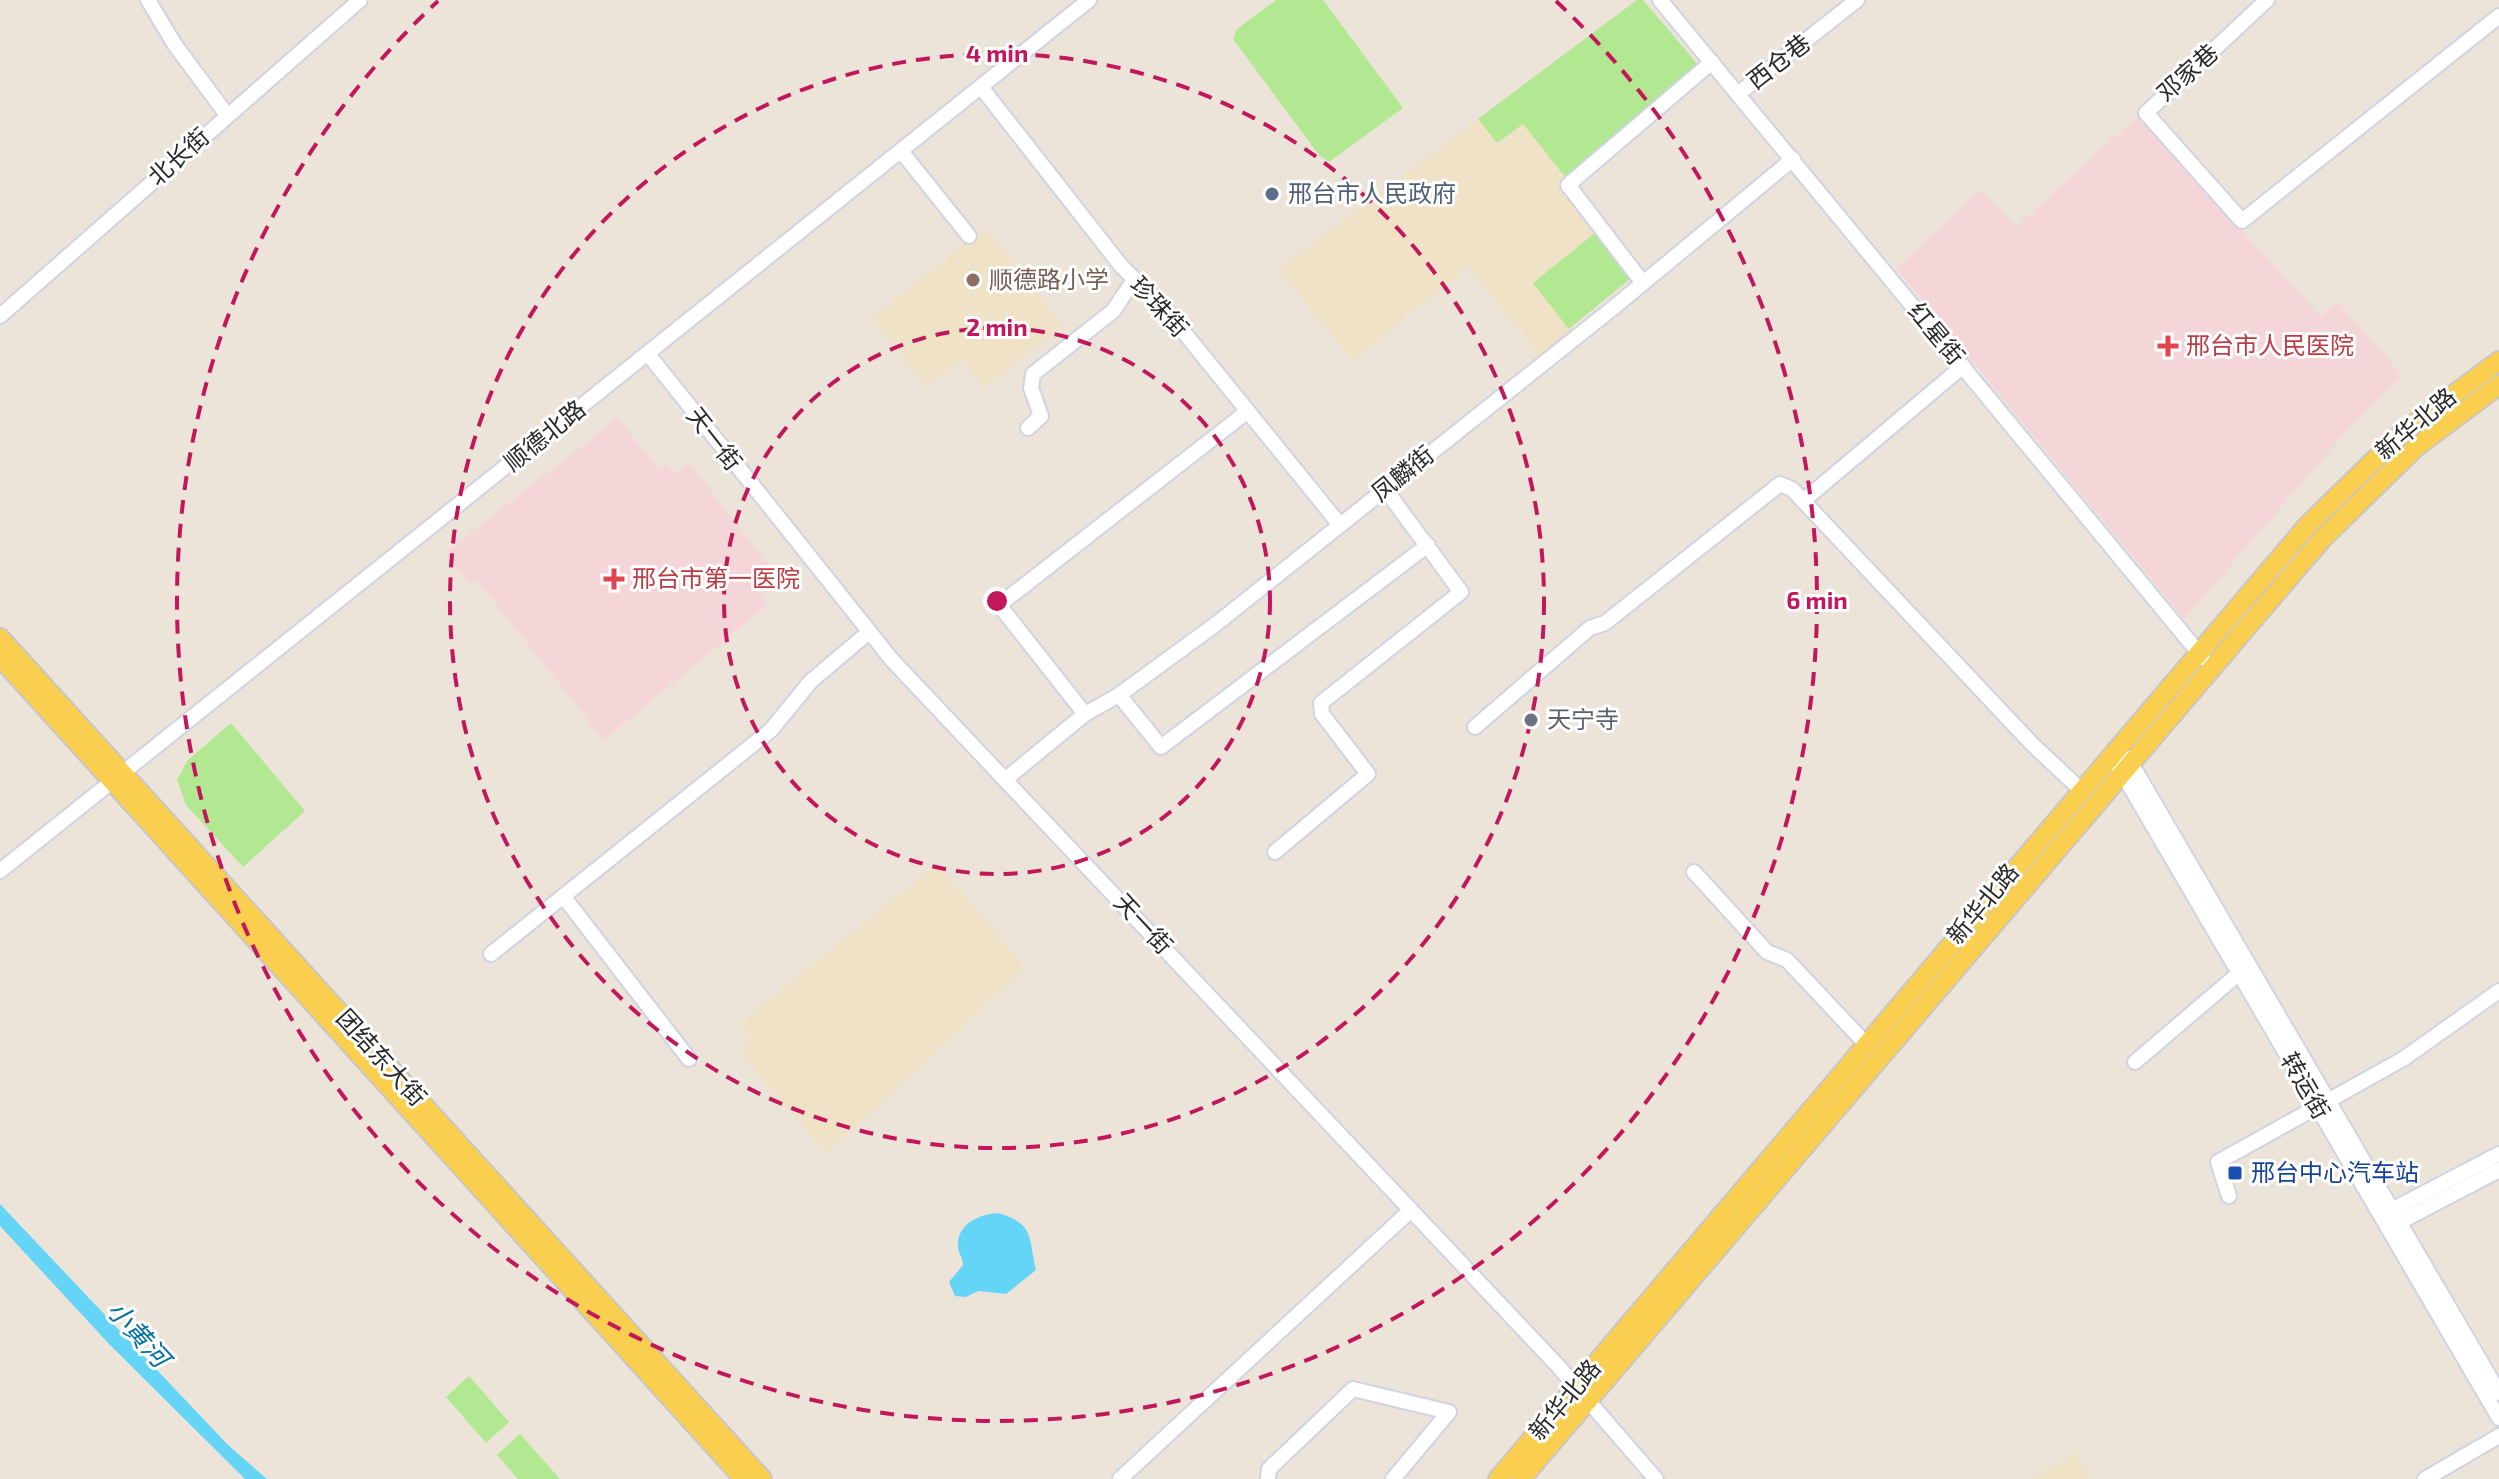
<svg xmlns="http://www.w3.org/2000/svg" width="2499" height="1479" font-family="'Exo 2','Noto Sans SC',sans-serif">
<style>
.education{fill:#f0e2c7}
.medical{fill:#f4d6d8}
.green{fill:#b1e891}
.water{fill:#64d4f7}
.lines{fill:none;stroke-linecap:round;stroke-linejoin:round}
.minor-casing{stroke:#cfd3e3;stroke-width:18}
.major-casing{stroke:#c7c7c7;stroke-width:22}
.minor{stroke:#fff;stroke-width:14}
.major{stroke:#facf50;stroke-width:18}
.ring{fill:none;stroke:#c2185b;stroke-width:4;stroke-dasharray:14 10}
.service-dot{fill:#5c6f8a;stroke:#fff;stroke-width:3}
.education-dot{fill:#8d6e63;stroke:#fff;stroke-width:3}
.health-dot{fill:#e0444e;stroke:#fff;stroke-width:3}
.worship-dot{fill:#6b7280;stroke:#fff;stroke-width:3}
.transit-dot{fill:#1a4fb4;stroke:#fff;stroke-width:3}
.labels{text-anchor:middle;stroke-width:6;stroke-linejoin:round;paint-order:stroke}
.street-label{font-size:24px;fill:#292929;stroke:#fff}
.service-label{font-size:24px;fill:#4e5e75;stroke:#fff;text-anchor:start}
.education-label{font-size:24px;fill:#785e54;stroke:#fff;text-anchor:start}
.health-label{font-size:24px;fill:#be3a42;stroke:#fff;text-anchor:start}
.worship-label{font-size:24px;fill:#5b616d;stroke:#fff;text-anchor:start}
.transit-label{font-size:24px;fill:#164399;stroke:#fff;text-anchor:start}
.water-label{font-size:26px;font-style:italic;fill:#0470a2;stroke:#fff}
.centre{fill:#c2185b;stroke:#fff;stroke-width:4}
.ring-label{font-size:24px;text-anchor:middle;font-weight:bold;fill:#c2185b;stroke:#fff;stroke-width:6;stroke-linejoin:round;paint-order:stroke}
</style>
<rect width="100%" height="100%" fill="#ede4d9"/>
<g class="education">
<polygon points="1478,119 1497,143 1522,123 1566,178 1557,186 1595,233 1533,283 1573,334 1542,359 1468,267 1353,361 1278,269"/>
<polygon points="985,227 1063,326 985,388 962,359 927,387 872,318"/>
<polygon points="937,864 1026,967 827,1154 740,1053 752,1040 739,1024"/>
<polygon points="2077,1453 2091,1479 2030,1479"/>
</g>
<g class="medical">
<polygon points="2138,116 2320,316 2338,302 2403,376 2347,431 2184,619 1896,268 1980,191 2016,227"/>
<polygon points="618,418 659,470 667,464 675,473 689,462 773,571 753,586 768,605 604,740 477,580 470,584 445,553"/>
</g>
<g class="green">
<polygon points="1276,0 1323,0 1403,108 1329,162 1319,155 1233,39 1237,29"/>
<polygon points="1637,0 1643,0 1700,67 1566,178 1523,124 1497,143 1478,119"/>
<polygon points="1595,233 1631,278 1569,329 1533,283"/>
<polygon points="231,723 305,811 243,867 186,805 177,780 188,760"/>
<polygon points="469,1376 509,1422 486,1443 446,1397"/>
<polygon points="520,1434 560,1479 518,1479 497,1455"/>
</g>
<g class="water">
<polygon points="0,1204 227,1444 267,1479 245,1479 109,1344 0,1226"/>
<path d="M998,1213C1035,1224 1028,1237 1036,1270L1006,1294L978,1291L966,1297L955,1296L949,1282L963,1265C963,1258 958,1253 958,1246C957,1224 979,1214 998,1213Z"/>
</g>
<g class="lines">
<g class="minor-casing">
<g id="minor">
<polyline points="148,0 175,45 227,115"/>
<polyline points="1660,0 2203,658"/>
<polyline points="2267,0 2146,113 2242,221 2499,16"/>
<polyline points="981,87 1122,267 1161,304 1340,525"/>
<polyline points="1738,94 1857,0"/>
<polyline points="901,151 969,236"/>
<polyline points="1643,283 1568,185 1712,62"/>
<polyline points="0,316 360,0"/>
<polyline points="648,354 892,660 1558,1366 1656,1479"/>
<polyline points="1028,428 1041,416 1031,388 1033,374 1113,311 1134,280"/>
<polyline points="1803,501 1963,366"/>
<polyline points="1119,695 1161,747 1428,545"/>
<polyline points="1085,714 999,605 1248,411"/>
<polyline points="1475,727 1590,628 1605,623 1780,484 1792,489 2032,744 2081,790"/>
<polyline points="2111,754 2499,1418"/>
<polyline points="2128,758 2499,1393"/>
<polyline points="1007,778 1085,714 1119,695 1216,624 1613,308 1793,159"/>
<polyline points="1275,852 1368,774 1322,714 1321,703 1461,592 1385,489"/>
<polyline points="0,871 1089,0"/>
<polyline points="1694,872 1767,952 1787,960 1866,1044"/>
<polyline points="563,896 689,1059"/>
<polyline points="491,954 771,730 811,681 869,632"/>
<polyline points="2135,1062 2244,969"/>
<polyline points="2229,1196 2218,1162 2403,1059 2499,991"/>
<polyline points="2386,1213 2499,1154"/>
<polyline points="2392,1226 2499,1170"/>
<polyline points="1120,1479 1411,1210"/>
<polyline points="1268,1479 1269,1469 1353,1389 1449,1412 1393,1479"/>
<polyline points="2425,1479 2499,1436"/>
</g>
</g>
<g class="major-casing">
<g id="major">
<polyline points="0,638 762,1479"/>
<polyline points="0,657 744,1479"/>
<polyline points="1498,1479 2307,526 2403,432 2499,361"/>
<polyline points="1521,1479 2322,539 2416,447 2499,385"/>
</g>
</g>
<use href="#minor" class="minor"/>
<use href="#major" class="major"/>
</g>
<g class="ring">
<circle cx="997" cy="601" r="273"/>
<circle cx="997" cy="601" r="547"/>
<path d="M1556 1A820 820 0 1 1 438 1"/>
</g>
<circle class="service-dot" cx="1272" cy="194" r="8"/>
<circle class="education-dot" cx="973" cy="280" r="8"/>
<g class="health-dot">
<path d="M2164 334h8v8h8v8h-8v8h-8v-8h-8v-8h8z"/>
<path d="M610 567h8v8h8v8h-8v8h-8v-8h-8v-8h8z"/>
</g>
<circle class="worship-dot" cx="1531" cy="720" r="8"/>
<rect class="transit-dot" x="2227" y="1165" width="16" height="16" rx="4"/>
<g class="labels">
<g class="street-label">
<text transform="translate(1779 62) rotate(-38)" y="8">西仓巷</text>
<text transform="translate(2188 73) rotate(-42)" y="8">邓家巷</text>
<text transform="translate(179 157) rotate(-42)" y="8">北长街</text>
<text transform="translate(1159 307) rotate(47)" y="8">珍珠街</text>
<text transform="translate(1936 334) rotate(50)" y="8">红星街</text>
<text transform="translate(2416 424) rotate(-40)" y="8">新华北路</text>
<text transform="translate(545 436) rotate(-39)" y="8">顺德北路</text>
<text transform="translate(714 439) rotate(52)" y="8">天一街</text>
<text transform="translate(1403 474) rotate(-39)" y="8">凤麟街</text>
<text transform="translate(1983 904) rotate(-50)" y="8">新华北路</text>
<text transform="translate(1143 924) rotate(47)" y="8">天一街</text>
<text transform="translate(381 1058) rotate(48)" y="8">团结东大街</text>
<text transform="translate(2305 1086) rotate(60)" y="8">转运街</text>
<text transform="translate(1565 1400) rotate(-50)" y="8">新华北路</text>
</g>
<g class="service-label">
<text x="1288" y="202">邢台市人民政府</text>
</g>
<g class="education-label">
<text x="989" y="288">顺德路小学</text>
</g>
<g class="health-label">
<text x="2186" y="354">邢台市人民医院</text>
<text x="632" y="587">邢台市第一医院</text>
</g>
<g class="worship-label">
<text x="1547" y="728">天宁寺</text>
</g>
<g class="transit-label">
<text x="2251" y="1181">邢台中心汽车站</text>
</g>
<g class="water-label">
<text transform="translate(138 1334) rotate(48)" y="9">小黄河</text>
</g>
</g>
<circle cx="997" cy="601" r="12" class="centre"/>
<g class="ring-label">
<text x="997" y="62">4 min</text>
<text x="997" y="336">2 min</text>
<text x="1817" y="609">6 min</text>
</g>
</svg>
